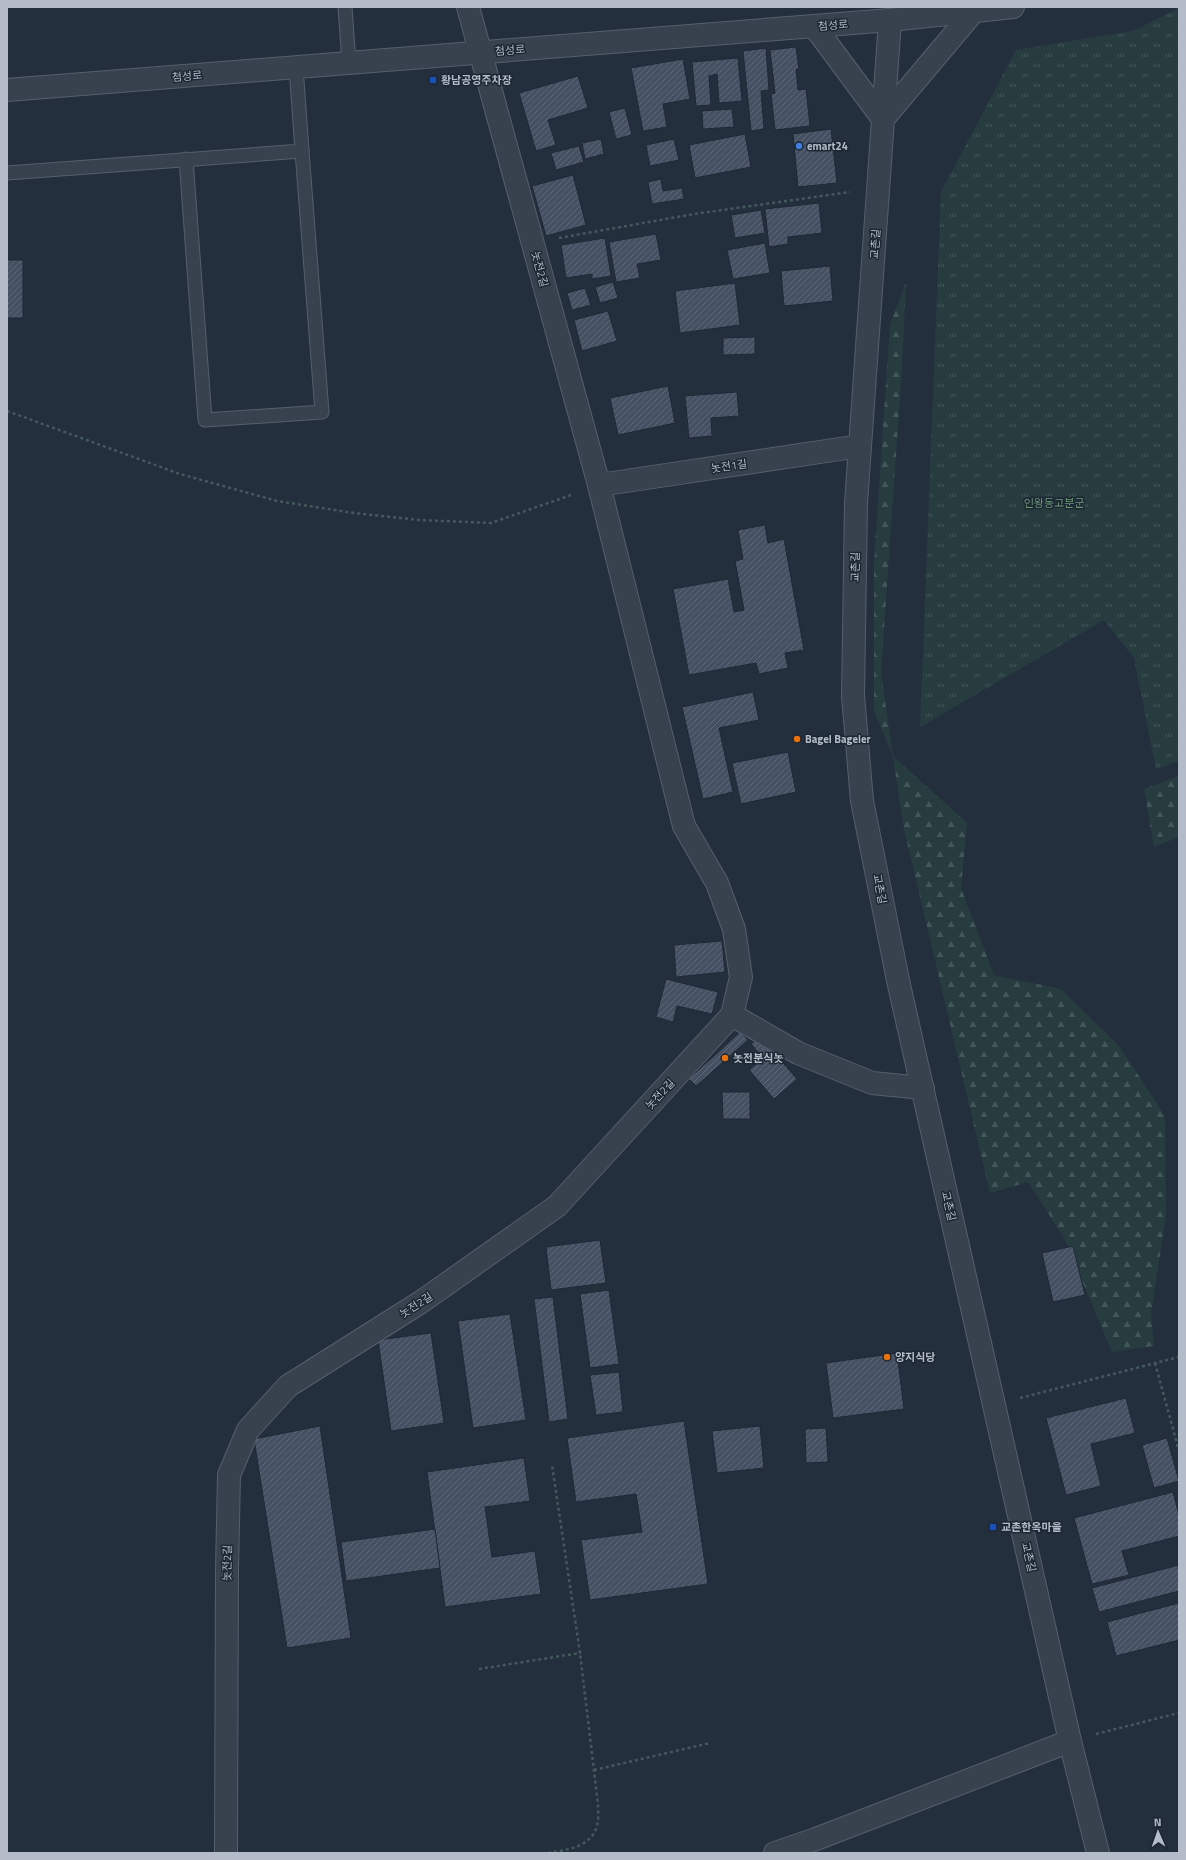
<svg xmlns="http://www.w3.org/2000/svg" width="1186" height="1860" font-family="'Titillium Web','Noto Sans KR',sans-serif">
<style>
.forest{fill:url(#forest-firs)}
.park{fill:url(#park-tufts)}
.building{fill:url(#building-hatch);stroke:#1f2835}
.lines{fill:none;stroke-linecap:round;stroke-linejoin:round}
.service-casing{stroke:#565f6c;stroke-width:15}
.minor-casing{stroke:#565f6c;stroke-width:24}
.tertiary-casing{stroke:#565f6c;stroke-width:24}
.path{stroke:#44595c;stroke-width:2.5;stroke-dasharray:3 3;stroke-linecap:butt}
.service{stroke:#38414e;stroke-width:13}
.minor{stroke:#38414e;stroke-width:22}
.tertiary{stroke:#38414e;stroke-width:22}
.transit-dot{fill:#1a4fb4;stroke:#1d2633;stroke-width:1.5}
.shop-dot{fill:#3f7fe0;stroke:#1d2633;stroke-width:1.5}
.food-dot{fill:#e8710a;stroke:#1d2633;stroke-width:1.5}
.labels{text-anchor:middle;stroke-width:3;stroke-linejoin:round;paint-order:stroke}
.street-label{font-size:11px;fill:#b4bcc9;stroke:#1d2633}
.poi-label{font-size:11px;font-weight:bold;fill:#b4bcc9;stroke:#1d2633;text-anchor:start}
.park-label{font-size:11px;fill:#6b9a76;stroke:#1d2633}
</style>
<defs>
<pattern id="forest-firs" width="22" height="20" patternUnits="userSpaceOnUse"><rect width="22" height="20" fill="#263c3f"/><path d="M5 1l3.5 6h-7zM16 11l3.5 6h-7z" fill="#435659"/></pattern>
<pattern id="park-tufts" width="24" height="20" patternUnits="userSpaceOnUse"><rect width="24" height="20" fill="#263c3f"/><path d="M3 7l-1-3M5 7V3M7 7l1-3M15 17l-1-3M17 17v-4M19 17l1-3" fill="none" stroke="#435659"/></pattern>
<pattern id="building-hatch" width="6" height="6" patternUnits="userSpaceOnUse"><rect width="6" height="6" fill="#455162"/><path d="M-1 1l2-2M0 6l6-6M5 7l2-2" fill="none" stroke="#5d6877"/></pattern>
</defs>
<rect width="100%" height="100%" fill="#242f3e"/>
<g class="forest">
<polygon points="906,283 902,368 881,672 893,756 967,823 961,888 994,975 1061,989 1120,1047 1165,1116 1166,1216 1151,1313 1154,1346 1112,1352 1064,1238 1028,1182 990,1193 904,829 893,757 874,710 874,564 890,324"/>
<polygon points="1179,776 1179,837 1154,847 1144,789"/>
</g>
<polygon class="park" points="1179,8 1179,761 1156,769 1134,658 1104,620 920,727 941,192 1016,50 1133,31"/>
<g class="building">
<polygon points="796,47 799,69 796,69 798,90 806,89 810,126 775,130 771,94 775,93 770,50"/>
<polygon points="766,48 769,90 761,91 764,129 751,131 743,51"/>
<polygon points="738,58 742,101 719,103 717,74 709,76 711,105 696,106 692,62"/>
<polygon points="683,59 690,99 663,104 667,127 643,131 631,68"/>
<polygon points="578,76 588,108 548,120 556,145 536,151 519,93"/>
<polygon points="625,108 632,135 616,139 609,112"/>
<polygon points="732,109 734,127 703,129 702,111"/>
<polygon points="831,129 837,183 798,187 793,134"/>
<polygon points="745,134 751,167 695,178 689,145"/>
<polygon points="601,139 604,154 585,159 582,143"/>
<polygon points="674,139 679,160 650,166 646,145"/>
<polygon points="579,146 584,162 556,170 551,153"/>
<polygon points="573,175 586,225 546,236 532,186"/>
<polygon points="661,179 663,191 682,188 684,199 652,204 648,182"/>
<polygon points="819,203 822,233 788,237 788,244 769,247 765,209"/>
<polygon points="761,210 765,233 735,238 731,215"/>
<polygon points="656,234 661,260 637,264 640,278 616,282 609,242"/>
<polygon points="605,238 611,276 592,279 592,274 566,278 561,245"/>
<polygon points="765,243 770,273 733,279 727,250"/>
<rect x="7" y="260" width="16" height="58"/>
<polygon points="830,266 833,301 784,306 781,271"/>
<polygon points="613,282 618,298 600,303 595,287"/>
<polygon points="735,283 740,325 680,333 675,291"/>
<polygon points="585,288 591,305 572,310 567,293"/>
<polygon points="608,311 617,341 582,351 574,320"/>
<polygon points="755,337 755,354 723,355 723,338"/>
<polygon points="668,386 675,423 618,435 610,398"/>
<polygon points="737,392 739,416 711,418 712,436 689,438 685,396"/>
<polygon points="765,525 768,543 784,539 804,650 785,653 788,668 759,674 756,663 689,675 673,589 728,579 734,612 744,610 735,561 743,559 738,530"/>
<polygon points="753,692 759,720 719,728 733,792 703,799 682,707"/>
<polygon points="788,752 796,792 741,804 732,763"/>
<polygon points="722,941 725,972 676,977 674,945"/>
<polygon points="666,979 718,992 712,1014 677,1006 673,1022 656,1017"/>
<polygon points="740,1032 748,1040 696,1086 689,1079"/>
<polygon points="760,1036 797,1079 774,1099 749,1070 763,1058 751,1044"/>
<polygon points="722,1092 750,1092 750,1119 723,1119"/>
<polygon points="600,1240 606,1283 551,1290 546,1247"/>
<polygon points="1073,1246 1085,1295 1053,1302 1042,1253"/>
<polygon points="609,1290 619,1364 590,1368 580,1294"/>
<polygon points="553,1297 568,1419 549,1422 534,1299"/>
<polygon points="510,1314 526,1420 473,1428 458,1321"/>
<polygon points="431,1333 444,1423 391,1431 378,1340"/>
<polygon points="897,1353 904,1409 833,1418 826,1363"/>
<polygon points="619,1372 623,1412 596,1415 590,1375"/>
<polygon points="1126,1398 1135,1433 1091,1444 1101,1486 1066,1495 1046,1418"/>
<polygon points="684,1421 708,1584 590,1600 581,1540 642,1532 636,1494 576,1502 567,1438"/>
<polygon points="320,1426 351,1638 287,1648 254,1439"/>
<polygon points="760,1426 764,1468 717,1473 712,1431"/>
<polygon points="826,1428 828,1462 806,1463 805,1429"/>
<polygon points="1167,1438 1179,1481 1154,1488 1142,1445"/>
<polygon points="524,1458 530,1501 485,1507 492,1557 535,1551 541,1594 445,1607 427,1472"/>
<polygon points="1173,1492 1179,1515 1179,1536 1122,1551 1129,1575 1092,1584 1074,1518"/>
<polygon points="435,1529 440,1568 346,1581 341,1542"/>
<polygon points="1179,1565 1179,1591 1099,1612 1092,1588"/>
<polygon points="1179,1603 1179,1640 1116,1656 1107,1622"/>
</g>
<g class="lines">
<g class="service-casing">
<g id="service">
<polyline points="345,7 349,63"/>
<polyline points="186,159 205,420 322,412 302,151"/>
<polyline points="7,173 302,151 296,67"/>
</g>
</g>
<g class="minor-casing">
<g id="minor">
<polyline points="468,7 599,485 684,826 717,883 734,929 741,977 732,1015"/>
<polyline points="814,26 883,119 974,11"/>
<polyline points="599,485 860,446"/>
<polyline points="226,1853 227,1570 229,1475 248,1430 288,1386 421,1302 557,1206 732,1015 798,1053 872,1083 923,1088"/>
<polyline points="775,1853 816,1839 1070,1741"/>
</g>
</g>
<g class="tertiary-casing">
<g id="tertiary">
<polyline points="890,20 856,503 853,696 862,801 899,985 1070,1741 1098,1853"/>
<polyline points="7,90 890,20 1013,7"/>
</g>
</g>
<g class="path">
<polyline points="559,238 694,214 850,192"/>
<polyline points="7,411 180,474 277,501 354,513 419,520 491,523 574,494"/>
<polyline points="1155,1363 1179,1451"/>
<polyline points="1020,1398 1179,1357"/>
<polyline points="479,1669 580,1653 552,1465"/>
<polyline points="1096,1734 1179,1713"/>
<polyline points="594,1770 710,1743"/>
<path d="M548,1853C567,1850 591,1847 597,1826C599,1820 598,1811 598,1804L580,1653"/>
</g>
<use href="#service" class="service"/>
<use href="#minor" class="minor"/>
<use href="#tertiary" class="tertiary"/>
</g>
<g class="transit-dot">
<rect x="429" y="76" width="8" height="8" rx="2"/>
<rect x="989" y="1523" width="8" height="8" rx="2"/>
</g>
<circle class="shop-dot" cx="799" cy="146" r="4"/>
<g class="food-dot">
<circle cx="797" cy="739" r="4"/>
<circle cx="725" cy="1058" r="4"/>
<circle cx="887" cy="1357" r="4"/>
</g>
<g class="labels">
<g class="street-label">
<text transform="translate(833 25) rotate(-5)" y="4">첨성로</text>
<text transform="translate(510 50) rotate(-5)" y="4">첨성로</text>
<text transform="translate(187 76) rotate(-5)" y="4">첨성로</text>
<text transform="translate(875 244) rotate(-86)" y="4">교촌길</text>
<text transform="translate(540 269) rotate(75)" y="4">놋전2길</text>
<text transform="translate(729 466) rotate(-8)" y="4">놋전1길</text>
<text transform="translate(855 567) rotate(-89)" y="4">교촌길</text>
<text transform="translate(880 889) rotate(79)" y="4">교촌길</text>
<text transform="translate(660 1094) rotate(-47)" y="4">놋전2길</text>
<text transform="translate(949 1206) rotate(77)" y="4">교촌길</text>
<text transform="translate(416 1305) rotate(-33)" y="4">놋전2길</text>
<text transform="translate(1029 1557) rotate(77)" y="4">교촌길</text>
<text transform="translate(227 1563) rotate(-89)" y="4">놋전2길</text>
</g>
<g class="poi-label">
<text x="441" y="84">황남공영주차장</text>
<text x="807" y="150">emart24</text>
<text x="805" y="743">Bagel Bageler</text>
<text x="733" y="1062">놋전분식놋</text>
<text x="895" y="1361">양지식당</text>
<text x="1001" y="1531">교촌한옥마을</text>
</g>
<g class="park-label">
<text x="1054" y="507">인왕동고분군</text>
</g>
</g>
<rect width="1186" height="1860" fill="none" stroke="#b4bcc9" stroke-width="16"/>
<g transform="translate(1158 1832) rotate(358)" stroke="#1d2633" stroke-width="3" paint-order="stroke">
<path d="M0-3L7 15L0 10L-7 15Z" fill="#b4bcc9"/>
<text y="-6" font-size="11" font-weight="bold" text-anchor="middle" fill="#b4bcc9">N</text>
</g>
</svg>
